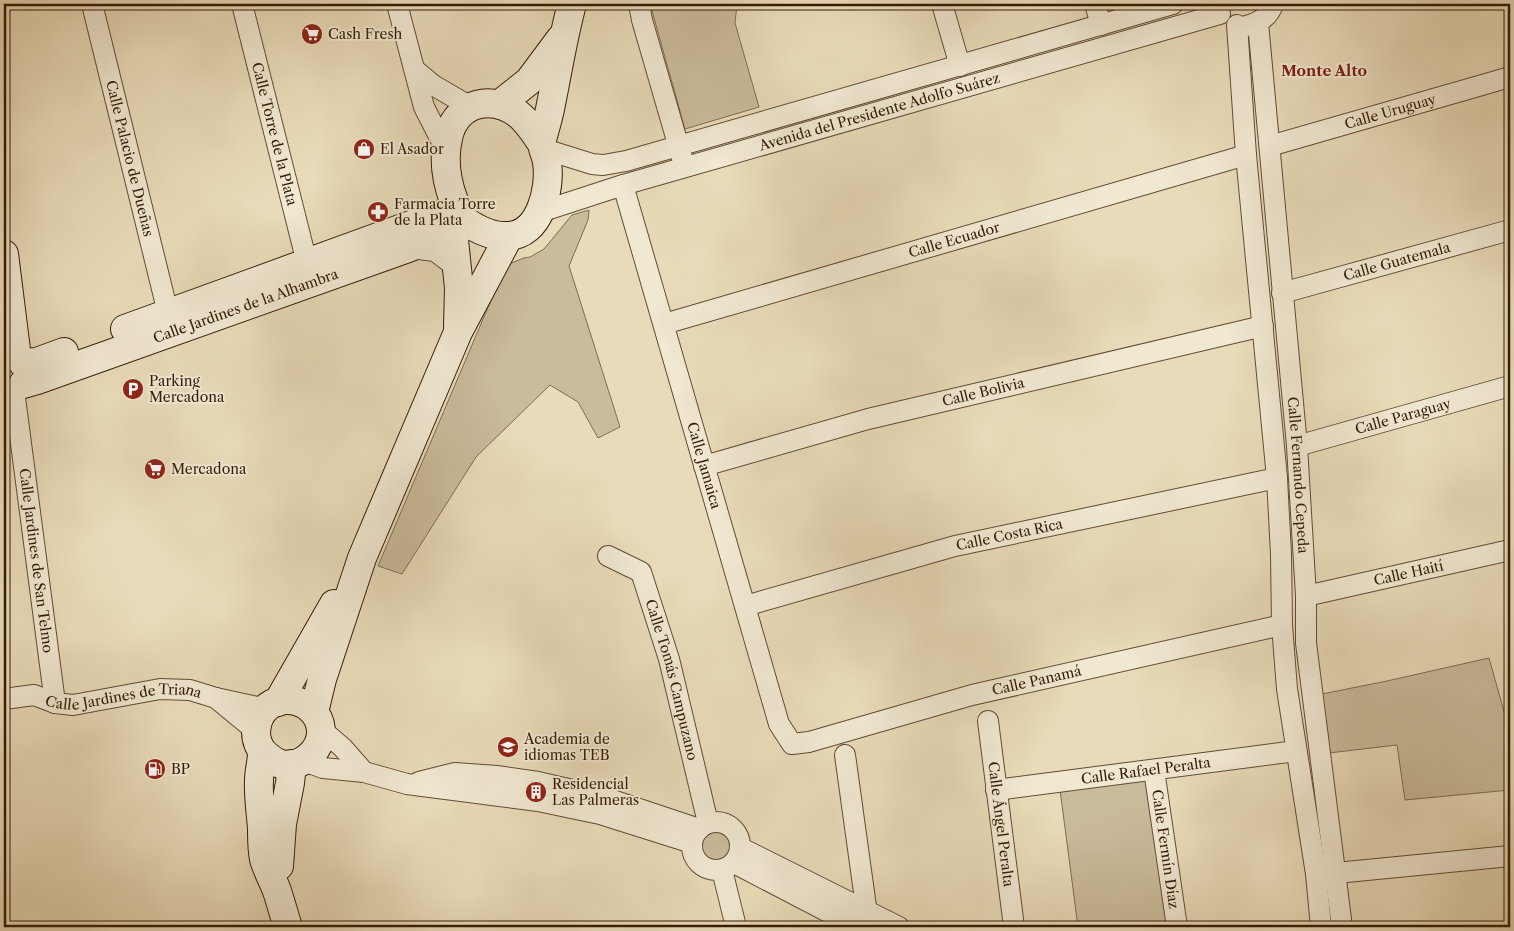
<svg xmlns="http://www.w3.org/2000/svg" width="1514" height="931" font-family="'Libre Caslon Text',serif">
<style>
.green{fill:#cabb9b;stroke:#7f6c50}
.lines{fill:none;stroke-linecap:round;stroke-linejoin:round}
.street-casing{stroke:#614c33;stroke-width:22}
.secondary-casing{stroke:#341c06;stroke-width:30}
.street{stroke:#f1e8d2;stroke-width:20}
.secondary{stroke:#f1e8d2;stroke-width:28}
.labels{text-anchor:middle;stroke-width:4;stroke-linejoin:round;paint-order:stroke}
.poi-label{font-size:14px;fill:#341c06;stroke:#f1e8d2;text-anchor:start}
.street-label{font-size:14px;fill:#341c06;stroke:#f1e8d2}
.neighbourhood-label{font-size:15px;font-weight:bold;fill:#7a1f14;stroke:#f1e8d2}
</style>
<rect width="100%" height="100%" fill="#e9dbb9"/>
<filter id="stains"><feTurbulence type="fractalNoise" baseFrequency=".004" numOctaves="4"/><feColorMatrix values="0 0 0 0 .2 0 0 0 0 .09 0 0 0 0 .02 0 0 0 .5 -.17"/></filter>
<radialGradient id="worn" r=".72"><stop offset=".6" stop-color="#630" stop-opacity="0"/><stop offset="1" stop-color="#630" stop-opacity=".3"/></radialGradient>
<g class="green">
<polygon points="653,4 737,4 735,23 759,107 685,129 652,11"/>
<polygon points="589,210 588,220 569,266 620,427 598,438 578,402 550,385 476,457 402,574 378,566 506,265 524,258 530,257 544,249 572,215"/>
<polygon points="1489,658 1510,733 1510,790 1405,800 1397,745 1320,754 1312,696 1387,681"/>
<polygon points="1154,770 1177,927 1078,927 1059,782"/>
<circle cx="716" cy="846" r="18"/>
</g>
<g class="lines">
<g class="street-casing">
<g id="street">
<path id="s1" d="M92,4L168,313"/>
<path id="s2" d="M242,4L307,263"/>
<polyline points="397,4 424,107 446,150"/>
<polyline points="639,4 642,20 682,158"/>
<polyline points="942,4 960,66"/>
<polyline points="1095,4 1101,25"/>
<path id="s3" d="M1258,23L1297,446L1306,596V643L1342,927"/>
<polyline points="1237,25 1246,155 1277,478 1281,554 1282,625 1287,689 1316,874 1321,927"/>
<path d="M1246,26C1259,23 1269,17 1273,4"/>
<polyline points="415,70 433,85 469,106"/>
<path id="s4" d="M1270,146L1510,77"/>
<polyline points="544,149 592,164 603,165 626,161 1173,4"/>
<path id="s5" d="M623,185L779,724L792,744L809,742L972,695L1282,625"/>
<path id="s6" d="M540,212L623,185L1220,14"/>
<polyline points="410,248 435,251 456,267"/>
<path id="s7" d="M1282,293L1510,230"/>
<path id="s8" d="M664,324L1246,155"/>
<path id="s9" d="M14,390L55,703"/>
<path id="s10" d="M1297,446L1510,386"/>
<path id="s11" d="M704,466L868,419L1263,326"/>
<path id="s12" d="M608,556L641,572L669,659L708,823"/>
<path id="s13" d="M1306,596L1510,550"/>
<path id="s14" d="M745,606L955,546L1277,478"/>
<path id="s15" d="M4,699L34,695L55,703L73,705L160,689L190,690L216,698"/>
<path id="s16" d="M988,721L1014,927"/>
<polyline points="321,729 343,748 364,772"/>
<polyline points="256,731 216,698 266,709"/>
<polyline points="845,755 868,921"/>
<polyline points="304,761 323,768 364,772 407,784 538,801 600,814 692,843"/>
<path id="s17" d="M1154,770L1177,927"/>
<polyline points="419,782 455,773 497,776 538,782 603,797 699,829"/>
<path id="s18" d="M996,790L1296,751"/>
<circle cx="716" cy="846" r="24"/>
<polyline points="741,848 899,927"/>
<polyline points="734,863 857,927"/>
<polyline points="722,870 736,927"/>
<polyline points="1336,873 1510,856"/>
</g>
</g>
<g class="secondary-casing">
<g id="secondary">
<polyline points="500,104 529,81 561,38"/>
<path d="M542,144C535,133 528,122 518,114C493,95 459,101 449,134C443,156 446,180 454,201C456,205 457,211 460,215C469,227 492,237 507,236C540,236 551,189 547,162C546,155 541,147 542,140C545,128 549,116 551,104C558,70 563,37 572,4"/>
<polyline points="4,254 17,358"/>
<polyline points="458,326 459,288 454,240 460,214"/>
<polyline points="125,329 444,213"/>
<polyline points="23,363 37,362 64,352"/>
<path id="s19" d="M23,384L37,380L408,248L457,228"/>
<polyline points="278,702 334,604"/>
<polyline points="314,712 322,679 362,558 458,332 509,236"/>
<path d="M262,751C268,757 273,762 281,764C301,769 322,751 321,730C318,696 269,688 258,721C256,728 255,736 258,743C259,747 262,749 262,753C262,762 259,771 259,780C258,796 261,813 262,829C262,839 262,850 264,859C267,870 273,880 277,891C281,903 284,915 288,927"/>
<polyline points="279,866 282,824 290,783 292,764"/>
</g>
</g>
<use href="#street" class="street"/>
<use href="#secondary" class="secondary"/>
</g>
<defs>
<g id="supermarket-disc" transform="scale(1.125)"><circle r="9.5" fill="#8f2418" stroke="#f1e8d2"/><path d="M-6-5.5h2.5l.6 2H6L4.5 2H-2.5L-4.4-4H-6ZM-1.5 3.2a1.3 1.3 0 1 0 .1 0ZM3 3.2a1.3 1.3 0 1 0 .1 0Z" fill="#fff"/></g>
<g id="shop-disc" transform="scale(1.125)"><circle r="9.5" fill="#8f2418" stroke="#f1e8d2"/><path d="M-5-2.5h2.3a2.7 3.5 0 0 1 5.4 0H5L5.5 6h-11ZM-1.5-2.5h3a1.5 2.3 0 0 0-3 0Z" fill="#fff"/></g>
<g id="pharmacy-disc" transform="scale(1.125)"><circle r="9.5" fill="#8f2418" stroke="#f1e8d2"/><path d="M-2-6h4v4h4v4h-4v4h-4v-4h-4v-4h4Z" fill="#fff"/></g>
<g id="parking-disc" transform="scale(1.125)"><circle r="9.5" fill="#8f2418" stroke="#f1e8d2"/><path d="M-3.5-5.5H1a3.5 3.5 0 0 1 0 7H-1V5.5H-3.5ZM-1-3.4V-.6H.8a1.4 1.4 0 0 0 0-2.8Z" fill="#fff"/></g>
<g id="school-disc" transform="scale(1.125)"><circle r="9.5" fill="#8f2418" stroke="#f1e8d2"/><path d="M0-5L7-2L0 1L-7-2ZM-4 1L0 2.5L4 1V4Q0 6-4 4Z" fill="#fff"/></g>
<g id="fuel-disc" transform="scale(1.125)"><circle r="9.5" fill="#8f2418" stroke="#f1e8d2"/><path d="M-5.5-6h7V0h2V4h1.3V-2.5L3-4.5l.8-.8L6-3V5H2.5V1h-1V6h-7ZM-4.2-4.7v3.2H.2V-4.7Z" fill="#fff"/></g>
<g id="building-disc" transform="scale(1.125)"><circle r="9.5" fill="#8f2418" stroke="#f1e8d2"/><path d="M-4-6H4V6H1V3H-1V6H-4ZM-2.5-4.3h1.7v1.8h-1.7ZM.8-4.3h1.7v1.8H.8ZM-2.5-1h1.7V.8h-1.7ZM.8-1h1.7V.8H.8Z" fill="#fff"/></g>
</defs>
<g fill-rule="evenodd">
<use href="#supermarket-disc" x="312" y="34"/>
<use href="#shop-disc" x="364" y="149"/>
<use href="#pharmacy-disc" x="378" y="212"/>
<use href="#parking-disc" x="133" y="389"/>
<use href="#supermarket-disc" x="155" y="469"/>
<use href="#school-disc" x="508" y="747"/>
<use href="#fuel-disc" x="155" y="769"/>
<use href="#building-disc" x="536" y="792"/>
</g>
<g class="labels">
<g class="poi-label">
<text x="328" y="39">Cash Fresh</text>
<text x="380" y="154">El Asador</text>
<text x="394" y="209">Farmacia Torre<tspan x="394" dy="16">de la Plata</tspan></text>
<text x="149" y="386">Parking<tspan x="149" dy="16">Mercadona</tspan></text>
<text x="171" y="474">Mercadona</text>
<text x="524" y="744">Academia de<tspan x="524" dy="16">idiomas TEB</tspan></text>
<text x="171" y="774">BP</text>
<text x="552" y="789">Residencial<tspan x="552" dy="16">Las Palmeras</tspan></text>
</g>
<g class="street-label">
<text dy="5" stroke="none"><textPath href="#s6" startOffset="354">Avenida del Presidente Adolfo Suárez</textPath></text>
<text dy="5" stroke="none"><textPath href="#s4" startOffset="125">Calle Uruguay</textPath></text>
<text dy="5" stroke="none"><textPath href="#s2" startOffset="134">Calle Torre de la Plata</textPath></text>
<text dy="5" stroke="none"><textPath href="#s1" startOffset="159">Calle Palacio de Dueñas</textPath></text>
<text dy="5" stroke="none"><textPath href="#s8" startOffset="302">Calle Ecuador</textPath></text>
<text dy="5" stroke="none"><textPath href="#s7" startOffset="119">Calle Guatemala</textPath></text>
<text dy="5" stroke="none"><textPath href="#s19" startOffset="236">Calle Jardines de la Alhambra</textPath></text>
<text dy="5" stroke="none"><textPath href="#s11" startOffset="289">Calle Bolivia</textPath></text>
<text dy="5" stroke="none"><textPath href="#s10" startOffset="110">Calle Paraguay</textPath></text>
<text dy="5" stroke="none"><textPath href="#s5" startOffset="292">Calle Jamaica</textPath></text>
<text dy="5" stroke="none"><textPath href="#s3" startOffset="454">Calle Fernando Cepeda</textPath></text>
<text dy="5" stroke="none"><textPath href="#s14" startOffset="274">Calle Costa Rica</textPath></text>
<text dy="5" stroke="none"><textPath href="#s9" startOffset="172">Calle Jardines de San Telmo</textPath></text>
<text dy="5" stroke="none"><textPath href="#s13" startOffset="105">Calle Haití</textPath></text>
<text dy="5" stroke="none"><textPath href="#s12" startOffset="149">Calle Tomás Campuzano</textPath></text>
<text dy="5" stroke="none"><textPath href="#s5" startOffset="838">Calle Panamá</textPath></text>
<text dy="5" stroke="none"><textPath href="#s15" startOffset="122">Calle Jardines de Triana</textPath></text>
<text dy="5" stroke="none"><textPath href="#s18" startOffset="151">Calle Rafael Peralta</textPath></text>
<text dy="5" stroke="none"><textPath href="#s16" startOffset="104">Calle Ángel Peralta</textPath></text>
<text dy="5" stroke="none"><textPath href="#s17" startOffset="80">Calle Fermín Díaz</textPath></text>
</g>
<g class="neighbourhood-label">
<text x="1324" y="76">Monte Alto</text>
</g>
</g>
<rect width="1514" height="931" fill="none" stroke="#e9dbb9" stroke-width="20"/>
<rect x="5" y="5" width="1504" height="921" fill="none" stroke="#341c06" stroke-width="2.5"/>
<rect x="10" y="10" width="1494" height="911" fill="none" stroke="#341c06"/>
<rect width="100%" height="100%" filter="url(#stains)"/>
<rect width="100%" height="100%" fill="url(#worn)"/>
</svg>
